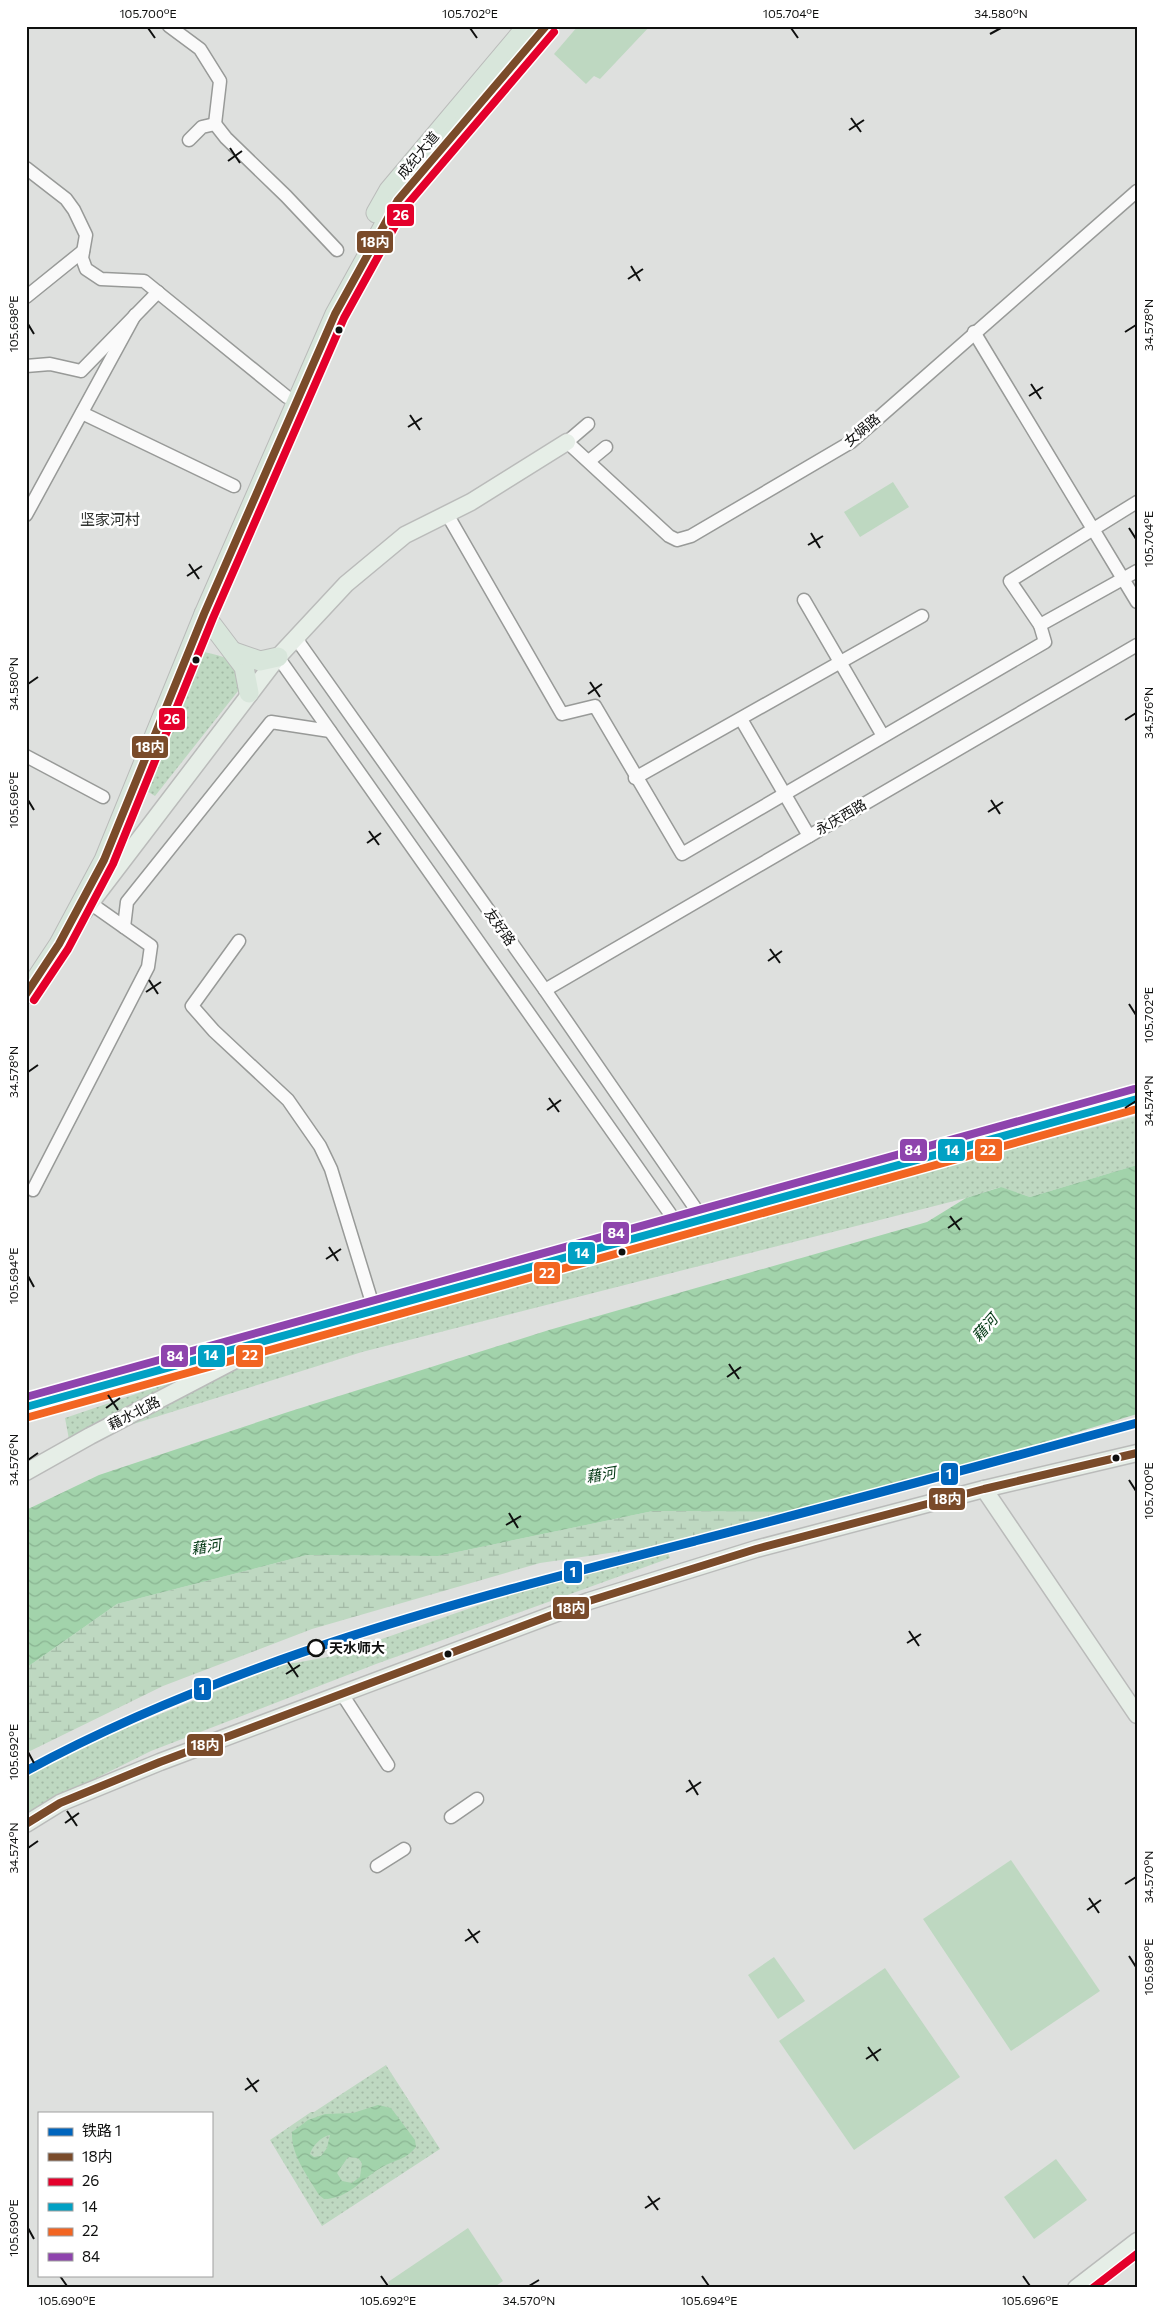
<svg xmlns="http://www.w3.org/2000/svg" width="1163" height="2314" font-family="Commissioner,'Noto Sans SC',sans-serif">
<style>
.green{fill:#bed8c1}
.wetland{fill:url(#wetland-marsh)}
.park{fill:url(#park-dots)}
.water{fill:url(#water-waves);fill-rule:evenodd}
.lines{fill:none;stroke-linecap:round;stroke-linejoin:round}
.minor-casing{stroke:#989a98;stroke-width:15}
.major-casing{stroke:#babbba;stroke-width:19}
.highway-casing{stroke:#babbba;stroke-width:21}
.minor{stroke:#fafafa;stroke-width:12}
.major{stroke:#e6eee7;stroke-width:16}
.highway{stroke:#d8e6db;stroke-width:19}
.bus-1-casing{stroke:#fff;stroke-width:11}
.bus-2-casing{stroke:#fff;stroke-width:11}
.bus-3-casing{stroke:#fff;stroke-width:11}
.bus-4-casing{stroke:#fff;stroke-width:11}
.bus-5-casing{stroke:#fff;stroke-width:11}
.bus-1{stroke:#7a4b2a;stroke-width:8}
.bus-2{stroke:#e4002b;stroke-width:8}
.bus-3{stroke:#01a1c4;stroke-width:8}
.bus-4{stroke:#f26522;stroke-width:8}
.bus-5{stroke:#8e44ad;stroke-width:8}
.rail-1-casing{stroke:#fff;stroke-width:12}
.rail-1{stroke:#0065bd;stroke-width:9}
.ticks{fill:none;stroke:#0f100f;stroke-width:2}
.bus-dot{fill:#0f100f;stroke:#fff;stroke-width:2}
.stop-dot{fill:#fff;stroke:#0f100f;stroke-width:2.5}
.labels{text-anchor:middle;stroke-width:5;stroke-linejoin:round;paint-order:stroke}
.street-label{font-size:14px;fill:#0f100f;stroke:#fff}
.stop-label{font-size:14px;font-weight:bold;fill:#0f100f;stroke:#fff;text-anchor:start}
.neighbourhood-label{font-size:15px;fill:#2e312e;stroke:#fff}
.water-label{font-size:15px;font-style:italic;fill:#053a16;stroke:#fff}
.line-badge{stroke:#fff;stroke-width:2}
.badge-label{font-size:14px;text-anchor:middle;font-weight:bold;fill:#fff}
.neatline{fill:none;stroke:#0f100f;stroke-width:2}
.ticks-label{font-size:12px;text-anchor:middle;fill:#0f100f}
</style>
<defs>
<pattern id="wetland-marsh" width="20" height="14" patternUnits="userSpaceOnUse" patternTransform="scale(1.25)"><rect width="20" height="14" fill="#bed8c1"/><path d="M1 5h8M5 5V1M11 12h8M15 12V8" fill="none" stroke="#a2b8a5"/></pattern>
<pattern id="park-dots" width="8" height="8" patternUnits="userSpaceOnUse" patternTransform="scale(1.25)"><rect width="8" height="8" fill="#bed8c1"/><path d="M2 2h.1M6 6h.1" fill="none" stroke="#a2b8a5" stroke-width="1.8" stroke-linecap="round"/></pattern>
<pattern id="water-waves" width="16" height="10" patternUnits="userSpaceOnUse" patternTransform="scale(1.25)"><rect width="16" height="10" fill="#a2d3ab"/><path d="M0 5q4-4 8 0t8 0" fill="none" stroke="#8ab492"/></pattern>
</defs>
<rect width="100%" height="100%" fill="#dee0de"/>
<g class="green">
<polygon points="578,26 650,26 600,79 594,76 586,84 554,54"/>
<polygon points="893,482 909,507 860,537 844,512"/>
<polygon points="1011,1860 1100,1991 1011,2051 923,1919"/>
<polygon points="774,1957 805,2001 778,2019 748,1975"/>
<polygon points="885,1968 960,2077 854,2150 779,2041"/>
<polygon points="1056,2159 1087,2200 1034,2239 1004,2197"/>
<polygon points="468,2228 503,2281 493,2288 391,2288 388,2282"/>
</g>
<polygon class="wetland" points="653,1511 787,1512 665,1545 540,1563 312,1629 163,1686 26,1753 26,1668 117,1604 307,1555 438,1556"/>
<g class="park">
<path d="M200,651C228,658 236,656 242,686L155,796L142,788Z"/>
<polygon points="1137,1116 1137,1165 1030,1197 1000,1187 966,1198 362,1352 127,1426 71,1450 65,1418 180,1379 383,1321 743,1220"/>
<polygon points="665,1545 670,1558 376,1664 151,1751 26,1813 26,1777 75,1749 278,1666 333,1656 542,1583"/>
<polygon points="386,2065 440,2149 322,2226 270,2140 311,2112 314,2112"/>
</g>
<g class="water">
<polygon points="1137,1165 1137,1414 1035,1445 787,1512 653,1511 438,1556 307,1555 117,1604 26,1668 26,1510 99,1475 288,1412 549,1330 927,1222 966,1198 1001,1187 1030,1197"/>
<path d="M378,2105L391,2108L415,2140L416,2147C405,2160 398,2159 384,2166C363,2177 349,2199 324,2199L319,2195C307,2175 291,2155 292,2132L308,2120L325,2114L353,2113ZM330,2135L327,2148L321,2156L314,2157L310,2154C312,2146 322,2136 330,2135ZM348,2157L358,2158L362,2163L360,2177L352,2183L342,2181L337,2173Z"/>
</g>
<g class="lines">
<g class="minor-casing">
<g id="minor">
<polyline points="169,26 200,49 220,81 215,124"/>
<polyline points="189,140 202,127 215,124 226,138 286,196 337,250"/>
<polyline points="26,168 66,199 74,210 86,235 82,258 86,269 101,279 144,281 287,397"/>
<polyline points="26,297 83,251"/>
<polyline points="974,332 1137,602"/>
<polyline points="26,366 50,364 81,371 158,292"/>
<polyline points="82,413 234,486"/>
<polyline points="588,424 567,442 669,536 677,540 691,536 851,442 1137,191"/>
<polyline points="589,461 606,447"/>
<polyline points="447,514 562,714 595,706 682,854 1045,642 1040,625 1137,571"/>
<polyline points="26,515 135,315"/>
<polyline points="804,600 883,736"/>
<polyline points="1040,625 1010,581 1137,502"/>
<polyline points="295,637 545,990 702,1218"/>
<polyline points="278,657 678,1225"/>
<polyline points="741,719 809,836"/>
<polyline points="26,756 103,797"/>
<polyline points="635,778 922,616"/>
<polyline points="124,927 127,902 271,722 330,731"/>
<polyline points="239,941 192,1006 214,1031 288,1100 320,1146 331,1169 374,1309 375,1319"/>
<polyline points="545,990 1137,645"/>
<polyline points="33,1190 148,967 151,946 90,903"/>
<polyline points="342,1694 388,1765"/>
<polyline points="451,1817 477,1799"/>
<polyline points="377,1866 404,1849"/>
</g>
</g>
<g class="major-casing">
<g id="major">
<polyline points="83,913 278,657 346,584 405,535 471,502 567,442"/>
<polyline points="26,1407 1137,1099"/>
<polyline points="26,1472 90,1436 243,1356"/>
<polyline points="984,1489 1137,1715"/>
<polyline points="26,1824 60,1803 160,1762 589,1601 756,1549 984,1489 1137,1453"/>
<polyline points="1076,2288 1137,2241"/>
</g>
</g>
<g class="highway-casing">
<g id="highway">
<polyline points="376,213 389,190 527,26"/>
<polyline points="204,614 244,667 249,693"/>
<polyline points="234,652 260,661 278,657"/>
<polyline points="26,994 59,944 104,860 204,614 335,314 398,200 546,26"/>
</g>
</g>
<use href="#minor" class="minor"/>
<use href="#major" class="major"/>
<use href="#highway" class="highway"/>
<g class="bus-1-casing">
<g id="bus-1">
<polyline points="26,994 59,944 104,860 204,614 335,314 398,200 546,26"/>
<polyline points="26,1824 60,1803 160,1762 589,1601 756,1549 984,1489 1137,1453"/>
</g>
</g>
<g class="bus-2-casing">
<g id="bus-2">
<polyline points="34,1000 68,949 113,864 213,618 344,318 406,206 554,32"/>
<polyline points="1093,2288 1137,2254"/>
</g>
</g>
<g class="bus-3-casing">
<polyline id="bus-3" points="26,1407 1137,1099"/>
</g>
<g class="bus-4-casing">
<polyline id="bus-4" points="29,1417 1137,1109"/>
</g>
<g class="bus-5-casing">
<polyline id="bus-5" points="26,1397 1134,1089"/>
</g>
<use href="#bus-1" class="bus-1"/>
<use href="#bus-2" class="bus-2"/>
<use href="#bus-3" class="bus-3"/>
<use href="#bus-4" class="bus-4"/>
<use href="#bus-5" class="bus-5"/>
<g class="rail-1-casing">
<path id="rail-1" d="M26,1771C235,1658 467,1599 695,1541C843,1503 990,1463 1137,1423"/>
</g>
<use href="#rail-1" class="rail-1"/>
</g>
<path class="ticks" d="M148,28L155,38M470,28L477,38M791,28L798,38M990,34L1001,28M851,118L861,132M849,130L864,120M230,148L240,163M228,161L242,151M631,266L640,281M628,279L643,269M28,324L34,334M1125,332L1136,325M1031,384L1041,399M1029,396L1043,387M410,415L420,430M408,427L422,418M1129,528L1136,539M811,533L820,548M808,545L823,536M189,564L199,579M187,576L202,566M590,682L600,697M28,684L38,677M588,694L602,684M1125,720L1136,713M28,800L34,810M991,800L1000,814M988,812L1003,802M369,831L379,845M367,843L381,833M770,949L780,963M768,961L782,951M149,980L158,994M146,992L161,982M1129,1004L1136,1015M28,1072L38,1065M549,1098L559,1112M1125,1108L1136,1101M547,1110L561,1100M950,1216L960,1230M948,1228L962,1218M329,1247L338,1261M326,1259L341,1249M28,1276L34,1287M729,1364L739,1379M727,1377L741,1367M108,1395L118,1410M106,1408L120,1398M28,1460L38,1453M1129,1480L1136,1491M509,1513L518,1528M506,1525L521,1516M909,1631L919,1646M907,1643L921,1634M288,1662L298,1677M286,1674L300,1665M28,1752L34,1763M689,1780L698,1795M686,1792L701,1782M67,1811L77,1826M65,1823L79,1813M28,1848L38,1841M1125,1884L1136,1877M1089,1898L1099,1913M1087,1910L1101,1900M468,1929L478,1943M465,1941L480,1931M1129,1956L1136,1967M868,2047L878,2061M866,2059L881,2049M247,2078L257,2092M245,2090L259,2080M648,2196L658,2210M645,2208L660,2198M28,2228L34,2239M60,2276L67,2286M381,2276L388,2286M702,2276L709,2286M1023,2276L1030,2286M529,2286L539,2280"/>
<g class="bus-dot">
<circle cx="339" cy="330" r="4.5"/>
<circle cx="196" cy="660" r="4.5"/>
<circle cx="622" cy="1252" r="4.5"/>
<circle cx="1116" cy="1458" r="4.5"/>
<circle cx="448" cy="1654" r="4.5"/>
</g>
<circle class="stop-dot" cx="316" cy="1648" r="8"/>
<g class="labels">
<g class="street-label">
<text transform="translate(418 155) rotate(-50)" y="5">成纪大道</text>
<text transform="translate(862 430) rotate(-40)" y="5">女娲路</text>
<text transform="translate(841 817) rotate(-30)" y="5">永庆西路</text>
<text transform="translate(500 927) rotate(55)" y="5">友好路</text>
<text transform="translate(134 1413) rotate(-27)" y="5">藉水北路</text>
</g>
<g class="stop-label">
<text x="329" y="1653">天水师大</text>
</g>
<g class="neighbourhood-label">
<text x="110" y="525">坚家河村</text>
</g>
<g class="water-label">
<text transform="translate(985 1328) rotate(-49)" y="5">藉河</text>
<text transform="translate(601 1475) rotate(-10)" y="5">藉河</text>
<text transform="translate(206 1547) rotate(-9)" y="5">藉河</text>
</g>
</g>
<g class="line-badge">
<rect x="386" y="203" width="29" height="24" rx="5" fill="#e4002b"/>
<rect x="356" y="230" width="38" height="24" rx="5" fill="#7a4b2a"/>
<rect x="158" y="707" width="28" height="24" rx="5" fill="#e4002b"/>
<rect x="131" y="735" width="38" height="24" rx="5" fill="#7a4b2a"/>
<rect x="974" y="1138" width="29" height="24" rx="5" fill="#f26522"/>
<rect x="937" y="1138" width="29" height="24" rx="5" fill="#01a1c4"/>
<rect x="899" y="1138" width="29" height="24" rx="5" fill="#8e44ad"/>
<rect x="602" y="1221" width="28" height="24" rx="5" fill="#8e44ad"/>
<rect x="567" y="1241" width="29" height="24" rx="5" fill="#01a1c4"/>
<rect x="533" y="1261" width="28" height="24" rx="5" fill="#f26522"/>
<rect x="235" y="1344" width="29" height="24" rx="5" fill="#f26522"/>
<rect x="197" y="1344" width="29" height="24" rx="5" fill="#01a1c4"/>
<rect x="160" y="1344" width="29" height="24" rx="5" fill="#8e44ad"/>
<rect x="940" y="1462" width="19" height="24" rx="5" fill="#0065bd"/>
<rect x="928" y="1487" width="38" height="24" rx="5" fill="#7a4b2a"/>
<rect x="563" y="1560" width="20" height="24" rx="5" fill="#0065bd"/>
<rect x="552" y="1596" width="38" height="24" rx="5" fill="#7a4b2a"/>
<rect x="193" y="1677" width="19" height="24" rx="5" fill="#0065bd"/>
<rect x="186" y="1733" width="38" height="24" rx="5" fill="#7a4b2a"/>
</g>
<g class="badge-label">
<text x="401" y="220">26</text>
<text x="375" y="247">18内</text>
<text x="172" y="724">26</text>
<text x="150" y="752">18内</text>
<text x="988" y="1155">22</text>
<text x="952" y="1155">14</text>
<text x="913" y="1155">84</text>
<text x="616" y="1238">84</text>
<text x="582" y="1258">14</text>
<text x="547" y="1278">22</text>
<text x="250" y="1360">22</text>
<text x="211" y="1360">14</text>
<text x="175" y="1361">84</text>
<text x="949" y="1479">1</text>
<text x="947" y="1504">18内</text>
<text x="573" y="1577">1</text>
<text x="571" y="1613">18内</text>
<text x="202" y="1694">1</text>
<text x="205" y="1750">18内</text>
</g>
<rect width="1163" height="2314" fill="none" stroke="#ffffff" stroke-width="55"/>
<rect x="38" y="2112" width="175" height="165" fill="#ffffff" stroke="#9f9f9f"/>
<rect x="48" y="2128" width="25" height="8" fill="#0065bd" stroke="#9f9f9f"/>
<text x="82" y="2136" font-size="15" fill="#0f100f">铁路 1</text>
<rect x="48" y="2153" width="25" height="8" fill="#7a4b2a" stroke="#9f9f9f"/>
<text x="82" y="2162" font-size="15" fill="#0f100f">18内</text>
<rect x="48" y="2178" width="25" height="8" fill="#e4002b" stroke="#9f9f9f"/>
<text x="82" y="2186" font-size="15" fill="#0f100f">26</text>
<rect x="48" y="2203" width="25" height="8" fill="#01a1c4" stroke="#9f9f9f"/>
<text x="82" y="2212" font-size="15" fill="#0f100f">14</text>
<rect x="48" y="2228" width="25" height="8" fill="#f26522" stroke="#9f9f9f"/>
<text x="82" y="2236" font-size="15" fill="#0f100f">22</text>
<rect x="48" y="2253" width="25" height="8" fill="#8e44ad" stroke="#9f9f9f"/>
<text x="82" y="2262" font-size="15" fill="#0f100f">84</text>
<rect x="28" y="28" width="1108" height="2258" class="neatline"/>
<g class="ticks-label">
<text x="148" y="18">105.700°E</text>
<text x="470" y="18">105.702°E</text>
<text x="791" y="18">105.704°E</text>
<text x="1001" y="18">34.580°N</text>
<text transform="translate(14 324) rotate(-90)" y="4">105.698°E</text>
<text transform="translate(1149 325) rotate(-90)" y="4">34.578°N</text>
<text transform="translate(1149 539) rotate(-90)" y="4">105.704°E</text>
<text transform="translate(14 684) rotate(-90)" y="4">34.580°N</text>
<text transform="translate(1149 713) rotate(-90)" y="4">34.576°N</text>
<text transform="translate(14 800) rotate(-90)" y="4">105.696°E</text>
<text transform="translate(1149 1015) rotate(-90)" y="4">105.702°E</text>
<text transform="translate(14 1072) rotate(-90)" y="4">34.578°N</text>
<text transform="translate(1149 1101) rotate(-90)" y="4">34.574°N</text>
<text transform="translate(14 1276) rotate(-90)" y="4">105.694°E</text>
<text transform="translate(14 1460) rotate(-90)" y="4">34.576°N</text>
<text transform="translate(1149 1491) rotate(-90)" y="4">105.700°E</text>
<text transform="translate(14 1752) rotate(-90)" y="4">105.692°E</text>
<text transform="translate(14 1848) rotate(-90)" y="4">34.574°N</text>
<text transform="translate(1149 1877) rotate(-90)" y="4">34.570°N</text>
<text transform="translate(1149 1967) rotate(-90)" y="4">105.698°E</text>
<text transform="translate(14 2228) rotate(-90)" y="4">105.690°E</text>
<text x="67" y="2305">105.690°E</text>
<text x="388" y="2305">105.692°E</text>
<text x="529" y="2305">34.570°N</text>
<text x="709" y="2305">105.694°E</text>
<text x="1030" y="2305">105.696°E</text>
</g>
</svg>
